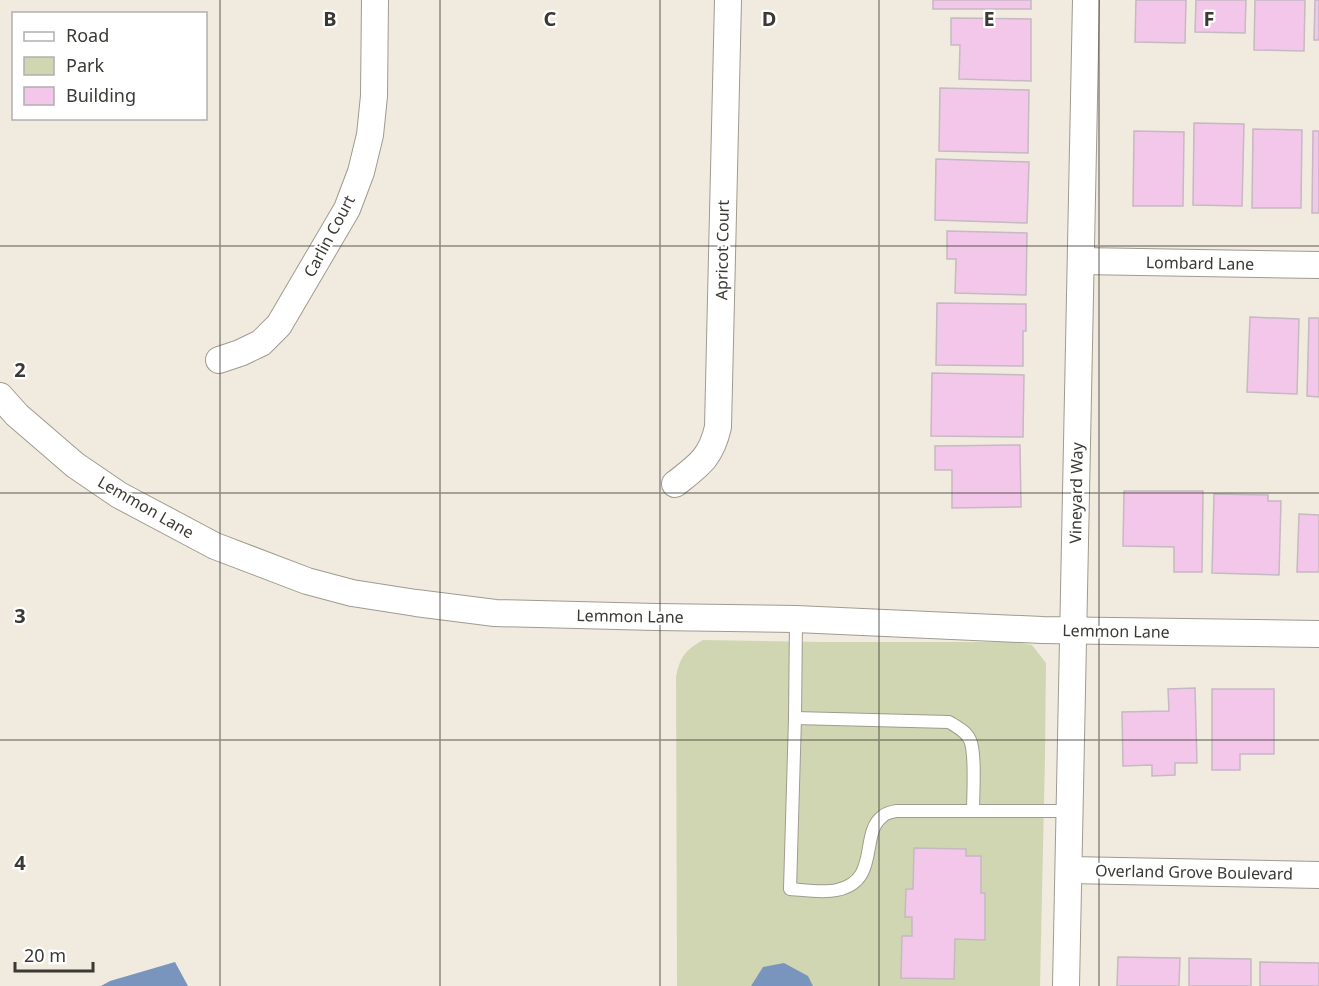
<svg xmlns="http://www.w3.org/2000/svg" width="1319" height="986" font-family="'Noto Sans',sans-serif">
<style>
.green{fill:#d1d6b2}
.water{fill:#7a95bd}
.building{fill:#f3c7e9;stroke:#c5b9c2;stroke-width:1.5}
.lines{fill:none;stroke-linecap:round;stroke-linejoin:round}
.lane-casing{stroke:#a09b8f;stroke-width:14}
.street-casing{stroke:#a09b8f;stroke-width:28}
.lane{stroke:#fff;stroke-width:12}
.street{stroke:#fff;stroke-width:26}
.grid{fill:none;stroke:#3b3934;stroke-width:1.5;stroke-opacity:0.55}
.labels{text-anchor:middle;stroke-width:4.5;stroke-linejoin:round;paint-order:stroke}
.street-label{font-size:16px;fill:#3b3934;stroke:#fff}
.grid-label{font-size:20px;text-anchor:middle;font-weight:bold;fill:#3b3934;stroke:#fff;stroke-width:4.5;stroke-linejoin:round;paint-order:stroke}
</style>
<rect width="100%" height="100%" fill="#f1ebdf"/>
<path class="green" d="M703,640L823,642H1016L1032,645L1046,663L1045,757L1040,986H677L676,677C680,657 685,650 703,640Z"/>
<g class="water">
<polygon points="175,962 188,986 101,986 110,981"/>
<polygon points="784,963 808,976 813,986 751,986 763,967"/>
</g>
<g class="building">
<rect x="933" y="0" width="98" height="9"/>
<polygon points="1136,0 1186,0 1185,43 1135,42"/>
<polygon points="1196,0 1246,0 1245,33 1195,32"/>
<polygon points="1255,0 1305,0 1304,51 1254,50"/>
<polygon points="1315,0 1319,0 1319,40 1314,40"/>
<polygon points="951,18 1031,19 1031,81 959,79 960,45 951,45"/>
<polygon points="940,88 1029,90 1028,153 939,151"/>
<polygon points="1194,123 1244,124 1242,206 1193,205"/>
<polygon points="1253,129 1302,130 1301,208 1252,208"/>
<polygon points="1134,131 1184,132 1183,206 1133,206"/>
<polygon points="1313,131 1319,131 1319,213 1312,213"/>
<polygon points="936,159 1029,162 1027,223 935,220"/>
<polygon points="947,231 1027,233 1026,295 955,293 956,259 947,259"/>
<polygon points="937,303 1026,304 1026,331 1023,331 1023,366 936,365"/>
<polygon points="1250,317 1299,319 1297,394 1247,392"/>
<polygon points="1309,318 1319,318 1319,397 1307,396"/>
<polygon points="932,373 1024,375 1023,437 931,436"/>
<polygon points="1020,445 1021,507 952,508 952,470 935,470 935,446"/>
<polygon points="1124,491 1203,491 1202,572 1174,572 1174,547 1123,546"/>
<polygon points="1214,494 1268,495 1268,501 1281,501 1279,575 1212,573"/>
<polygon points="1299,514 1319,515 1319,572 1297,572"/>
<polygon points="1195,688 1197,763 1175,763 1175,775 1152,776 1152,765 1123,766 1122,712 1169,711 1168,689"/>
<polygon points="1212,689 1274,689 1274,754 1240,754 1240,770 1212,770"/>
<polygon points="914,848 966,849 966,856 981,856 981,893 985,893 985,940 955,939 954,979 901,978 902,936 912,936 912,917 905,917 906,889 913,889"/>
<polygon points="1118,957 1180,958 1179,986 1117,986"/>
<polygon points="1189,958 1251,959 1251,986 1189,986"/>
<polygon points="1260,962 1319,963 1319,986 1260,986"/>
</g>
<g class="lines">
<g class="lane-casing">
<g id="lane">
<path d="M796,619L795,718L790,889C804,890 823,893 837,890C881,881 859,833 883,816C886,813 892,812 896,811H1070"/>
<path d="M795,718L949,722C957,727 966,731 970,740C976,753 973,795 973,811"/>
</g>
</g>
<g class="street-casing">
<g id="street">
<polyline points="1081,261 1319,265"/>
<polyline points="219,360 240,353 261,343 279,325 347,209 361,172 370,135 374,96 375,0"/>
<polyline points="0,396 17,415 75,465 119,495 215,546 307,581 352,593 416,603 495,613 656,617 796,619 1042,630 1319,634"/>
<path d="M675,484C699,465 711,458 718,427L728,0"/>
<polyline points="1069,870 1319,875"/>
<polyline points="1066,986 1086,0"/>
</g>
</g>
<use href="#lane" class="lane"/>
<use href="#street" class="street"/>
</g>
<path class="grid" d="M220,0V986M440,0V986M660,0V986M879,0V986M1099,0V986M0,246H1319M0,493H1319M0,740H1319"/>
<g class="labels">
<g class="street-label">
<text transform="translate(329 236) rotate(-62)" y="6">Carlin Court</text>
<text transform="translate(722 250) rotate(-89)" y="6">Apricot Court</text>
<text transform="translate(1200 263) rotate(1)" y="6">Lombard Lane</text>
<text transform="translate(1076 493) rotate(-89)" y="6">Vineyard Way</text>
<text transform="translate(146 507) rotate(30)" y="6">Lemmon Lane</text>
<text transform="translate(630 616) rotate(1)" y="6">Lemmon Lane</text>
<text transform="translate(1116 631) rotate(1)" y="6">Lemmon Lane</text>
<text transform="translate(1194 872) rotate(1)" y="6">Overland Grove Boulevard</text>
</g>
</g>
<g class="grid-label">
<text x="330" y="26">B</text>
<text x="550" y="26">C</text>
<text x="769" y="26">D</text>
<text x="989" y="26">E</text>
<text x="1209" y="26">F</text>
<text x="20" y="377">2</text>
<text x="20" y="623">3</text>
<text x="20" y="870">4</text>
</g>
<rect x="12" y="12" width="195" height="108" fill="#ffffff" stroke="#b1b0ae" stroke-width="1.5"/>
<rect x="24" y="32" width="30" height="9" fill="#ffffff" stroke="#b1b0ae" stroke-width="1.5"/>
<text x="66" y="42" font-size="18" fill="#3b3934">Road</text>
<rect x="24" y="57" width="30" height="18" fill="#d1d6b2" stroke="#b1b0ae" stroke-width="1.5"/>
<text x="66" y="72" font-size="18" fill="#3b3934">Park</text>
<rect x="24" y="87" width="30" height="18" fill="#f3c7e9" stroke="#b1b0ae" stroke-width="1.5"/>
<text x="66" y="102" font-size="18" fill="#3b3934">Building</text>
<path d="M15 962v9h78v-9" fill="none" stroke="#3b3934" stroke-width="3"/>
<text x="24" y="962" font-size="18" fill="#3b3934" stroke="#ffffff" stroke-width="4.5" paint-order="stroke">20 m</text>
</svg>
